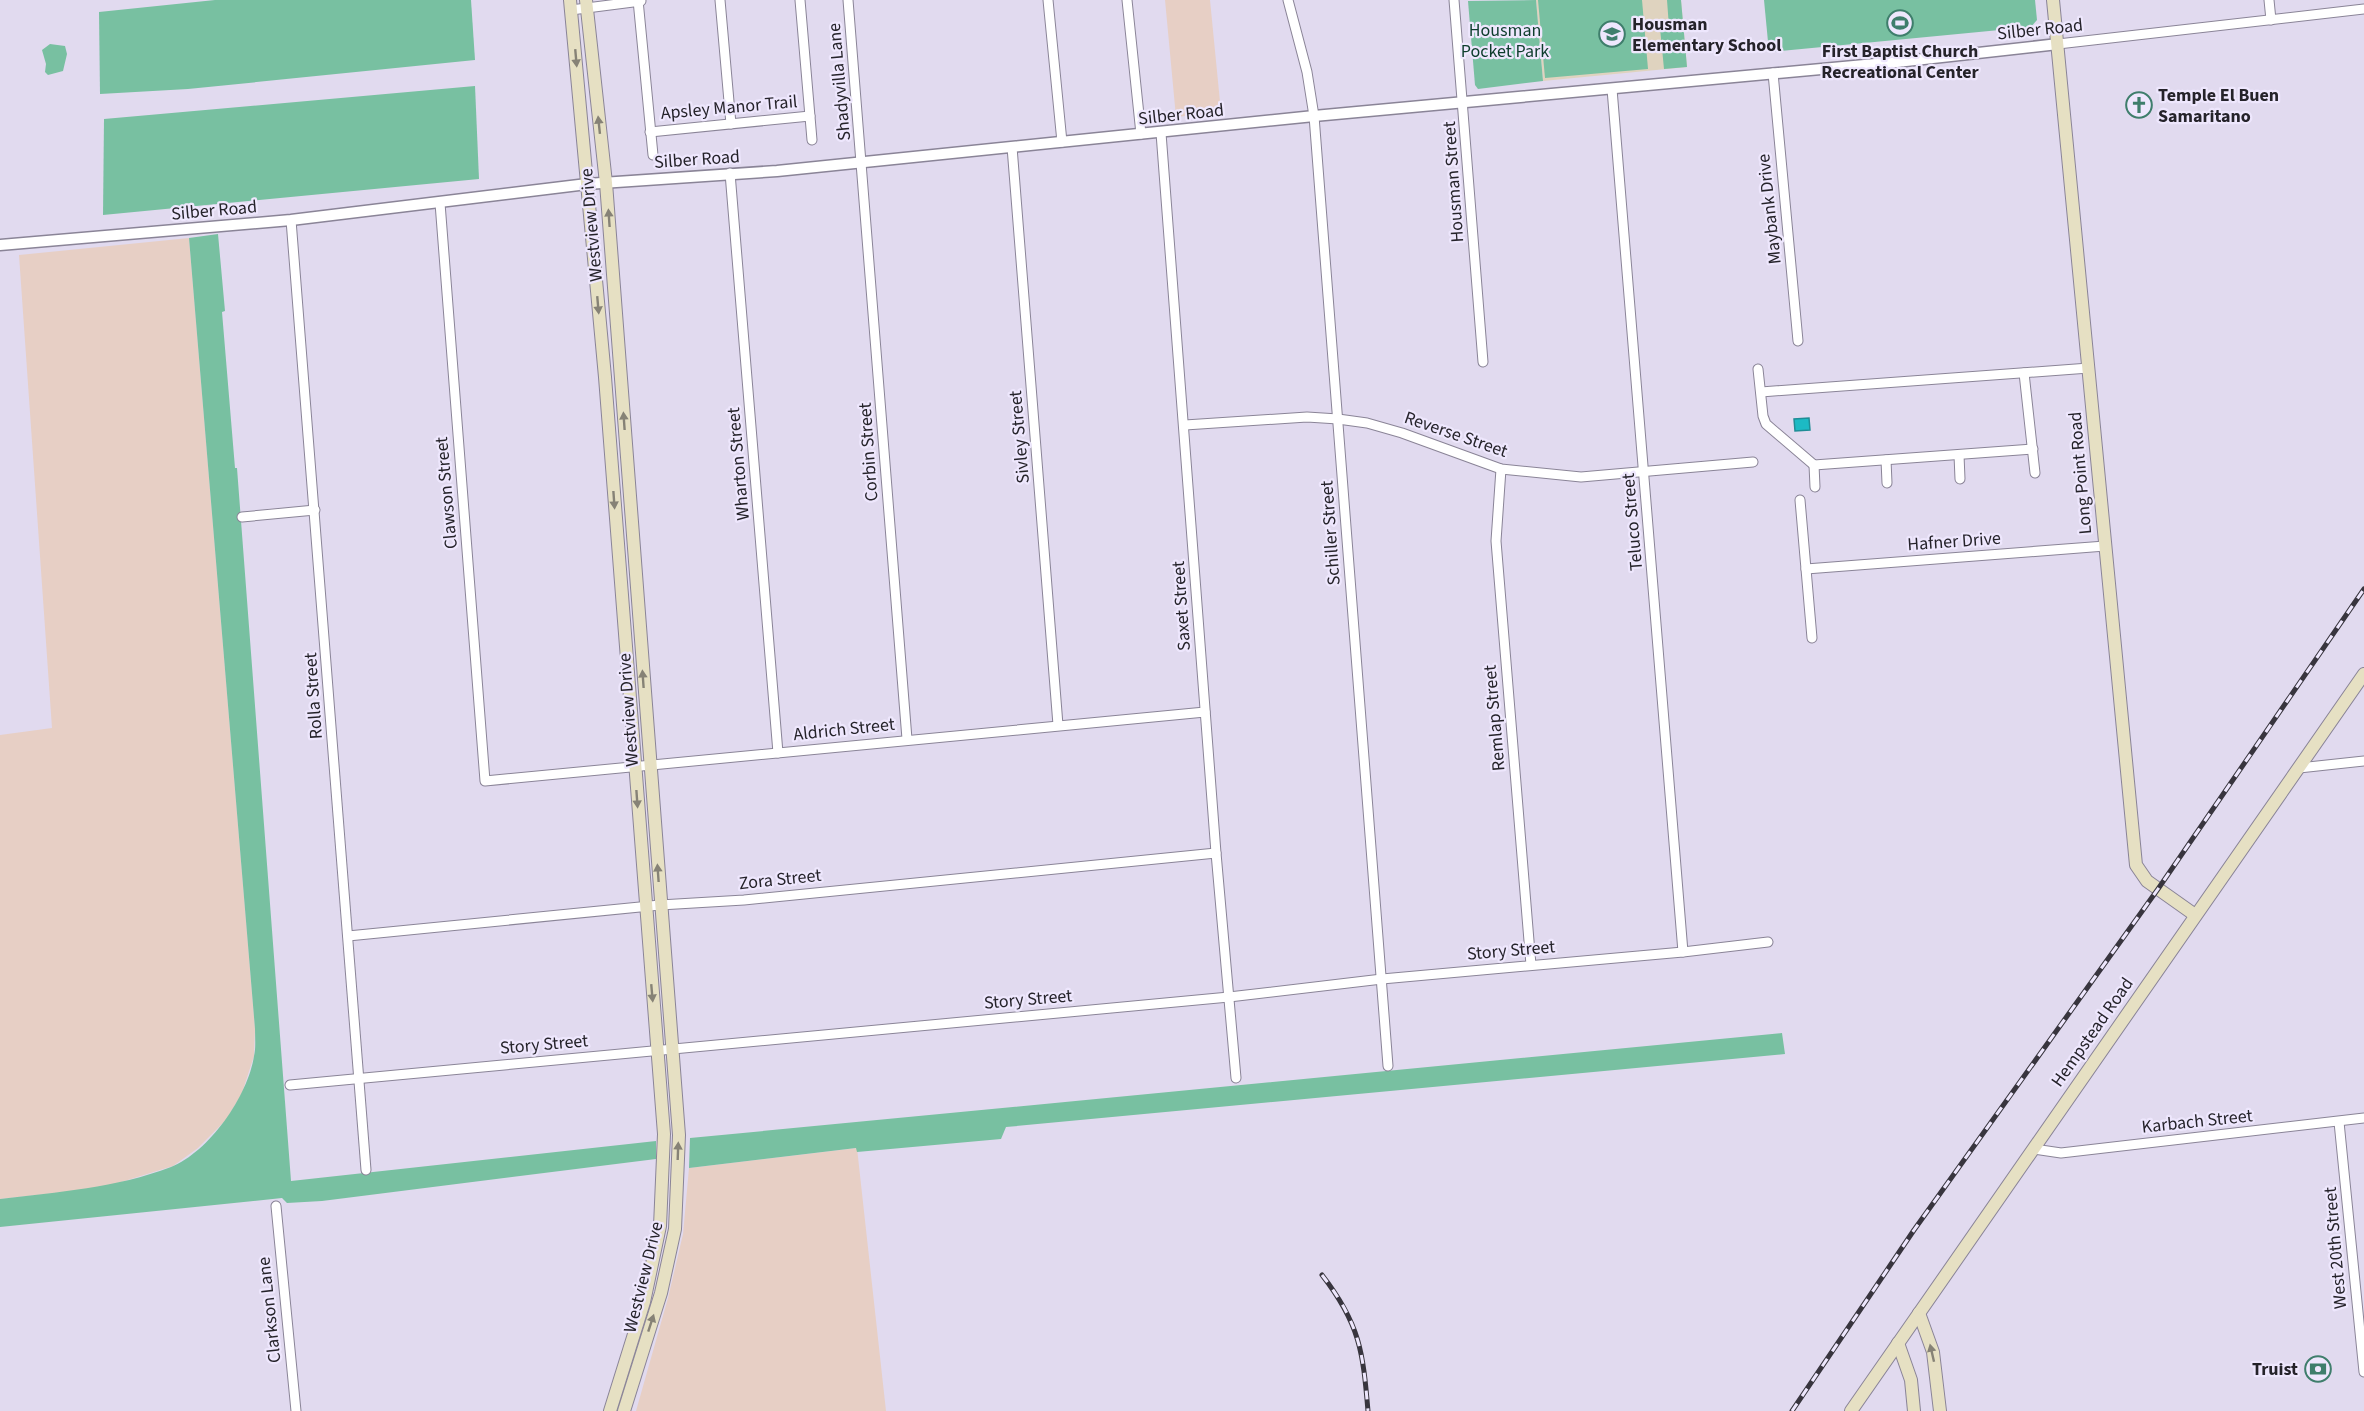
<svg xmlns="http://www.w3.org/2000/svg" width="2364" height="1411" font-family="'Source Sans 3',sans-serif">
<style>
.commercial{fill:#e7cfc5}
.education{fill:#dfd3bf}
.green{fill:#78c0a1}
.water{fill:#1cbac4;stroke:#1f8d96;stroke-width:1.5}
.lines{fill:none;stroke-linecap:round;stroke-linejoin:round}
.minor-casing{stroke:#8a8497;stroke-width:11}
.tertiary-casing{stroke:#8a8497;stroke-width:13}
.secondary-casing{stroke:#8a8497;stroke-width:14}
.minor{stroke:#fff;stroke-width:9}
.tertiary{stroke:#fff;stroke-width:10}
.secondary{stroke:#e6e0c3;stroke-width:12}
.rail-casing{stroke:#38353e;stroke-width:5}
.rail{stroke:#eee7fd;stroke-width:3;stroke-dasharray:9;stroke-linecap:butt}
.oneway{fill:#868276}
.labels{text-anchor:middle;stroke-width:4.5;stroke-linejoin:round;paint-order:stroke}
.poi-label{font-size:18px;font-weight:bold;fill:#25232a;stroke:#eee7fd;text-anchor:start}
.street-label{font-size:18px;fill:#25232a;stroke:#eee7fd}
.park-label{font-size:18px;fill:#0d3d2c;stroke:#eee7fd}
</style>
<rect width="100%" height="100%" fill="#e1daef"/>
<g class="commercial">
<polygon points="1165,0 1210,0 1221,112 1176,117"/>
<polygon points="189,238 255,1029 254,1056 242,1093 226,1120 198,1148 173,1166 102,1188 0,1199 0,735 52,728 19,255"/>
<polygon points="857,1148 886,1411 636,1411 668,1298 683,1234 689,1168"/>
</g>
<polygon class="education" points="1536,0 1681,0 1687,67 1543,81"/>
<g class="green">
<polygon points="215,0 471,0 475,60 188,89 100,94 99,12"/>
<polygon points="1536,0 1543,81 1478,89 1475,85 1468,1"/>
<polygon points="1538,0 1642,0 1648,69 1545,78"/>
<polygon points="1667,0 1681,0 1687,67 1664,69 1660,28 1669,27"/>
<polygon points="1764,0 2035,0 2037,20 2031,27 1769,52"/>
<polygon points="50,44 65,46 67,54 63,71 48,75 45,72 46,64 42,50"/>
<polygon points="475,86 479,179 103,215 104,119"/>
<path d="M218,234L225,311L222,312L235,468H237L291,1181L656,1141V1159L322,1201L287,1203L282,1198L0,1227V1199C58,1192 116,1188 171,1167C209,1152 248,1096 254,1056C256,1048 255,1038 255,1029L189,238Z"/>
<polygon points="1782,1033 1785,1054 1006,1127 1001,1139 857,1152 856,1148 689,1168 690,1138"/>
</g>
<polygon class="water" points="1809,418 1810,430 1795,431 1794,419"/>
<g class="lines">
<g class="minor-casing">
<g id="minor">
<polyline points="638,0 653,155"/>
<polyline points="720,0 731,124"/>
<polyline points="800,0 812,140"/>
<polyline points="848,0 907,739"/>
<polyline points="1048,0 1062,142"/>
<polyline points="1127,0 1141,134"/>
<polyline points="1288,0 1307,72 1314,116 1388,1066"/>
<polyline points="1454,0 1483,362"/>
<polyline points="2269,0 2271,20"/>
<polyline points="571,10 641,1"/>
<polyline points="2058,44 2364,9"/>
<polyline points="1773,73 1798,341"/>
<polyline points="1612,89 1683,952"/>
<polyline points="650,132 810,116"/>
<polyline points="1161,133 1216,853 1236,1078"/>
<polyline points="1012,147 1058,725"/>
<polyline points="730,173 778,753"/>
<polyline points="440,203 485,781 1205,712"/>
<polyline points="291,220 366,1170"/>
<polyline points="1758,369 1763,416 1766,424 1814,465 2033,449"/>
<polyline points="2024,373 2035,473"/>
<polyline points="1761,392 2089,368"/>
<polyline points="1185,425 1307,417 1338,419 1367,423 1402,433 1501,469 1581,477 1753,462"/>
<polyline points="1959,455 1960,479"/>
<polyline points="1886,460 1887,483"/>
<polyline points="1814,465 1815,487"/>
<polyline points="1501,469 1496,541 1531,965"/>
<polyline points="1800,500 1812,638"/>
<polyline points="242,517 315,510"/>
<polyline points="1806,569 2105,546"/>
<polyline points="2299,768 2364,761"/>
<polyline points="348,936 660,905 744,900 1216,853"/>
<polyline points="290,1085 1229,997 1382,979 1683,952 1768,942"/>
<polyline points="2339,1122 2364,1372"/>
<polyline points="2034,1149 2061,1153 2364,1118"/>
<polyline points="276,1206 296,1411"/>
</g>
</g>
<g class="tertiary-casing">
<polyline id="tertiary" points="0,245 291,220 587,184 777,171 1314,116 1897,62 2058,44"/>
</g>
<g class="secondary-casing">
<g id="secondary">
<polyline points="570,0 605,377 664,1134 660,1226 644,1302 610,1411"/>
<polyline points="586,0 606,183 679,1135 675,1229 661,1293 624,1411"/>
<polyline points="2053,0 2136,865 2147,881 2195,915"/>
<polyline points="1919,1313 1933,1352 1940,1411"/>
<polyline points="1898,1343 1911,1380 1914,1411"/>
<polyline points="1851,1411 2364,674"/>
</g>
</g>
<use href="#minor" class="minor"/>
<use href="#tertiary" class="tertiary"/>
<use href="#secondary" class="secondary"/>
<g class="rail-casing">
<g id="rail">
<path d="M1322,1275C1360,1324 1363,1352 1368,1411"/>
<polyline points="1792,1411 1914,1230 2158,889 2364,589"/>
</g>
</g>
<use href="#rail" class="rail"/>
</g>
<defs><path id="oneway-solid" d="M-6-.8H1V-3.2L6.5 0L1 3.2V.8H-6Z" transform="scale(1.5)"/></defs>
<g class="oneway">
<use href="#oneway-solid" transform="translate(576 58) rotate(85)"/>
<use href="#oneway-solid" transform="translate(599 125) rotate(-96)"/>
<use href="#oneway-solid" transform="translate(609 218) rotate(-94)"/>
<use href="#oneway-solid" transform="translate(598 305) rotate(85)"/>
<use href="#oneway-solid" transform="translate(624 421) rotate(-94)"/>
<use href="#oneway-solid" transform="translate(614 500) rotate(86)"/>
<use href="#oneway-solid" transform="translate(643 679) rotate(-94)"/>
<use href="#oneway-solid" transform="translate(637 799) rotate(86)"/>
<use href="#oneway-solid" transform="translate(658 873) rotate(-94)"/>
<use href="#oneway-solid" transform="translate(652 993) rotate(85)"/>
<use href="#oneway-solid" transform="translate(678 1151) rotate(-88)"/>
<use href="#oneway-solid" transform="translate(651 1323) rotate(-72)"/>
<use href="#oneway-solid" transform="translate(1932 1353) rotate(-103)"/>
</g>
<defs>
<g id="stadium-ring" transform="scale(1.35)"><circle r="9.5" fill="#eee7fd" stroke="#3f7e6c" stroke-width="1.5"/><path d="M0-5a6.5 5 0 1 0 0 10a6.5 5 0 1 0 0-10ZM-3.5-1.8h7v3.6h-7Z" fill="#3f7e6c"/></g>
<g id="school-ring" transform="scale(1.35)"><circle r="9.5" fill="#eee7fd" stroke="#3f7e6c" stroke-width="1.5"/><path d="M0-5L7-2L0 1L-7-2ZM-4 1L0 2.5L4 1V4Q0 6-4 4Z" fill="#3f7e6c"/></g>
<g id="church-ring" transform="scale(1.35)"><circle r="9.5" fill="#eee7fd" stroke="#3f7e6c" stroke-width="1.5"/><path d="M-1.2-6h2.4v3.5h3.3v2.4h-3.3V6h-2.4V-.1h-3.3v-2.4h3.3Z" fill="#3f7e6c"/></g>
<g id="bank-ring" transform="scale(1.35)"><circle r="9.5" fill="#eee7fd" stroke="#3f7e6c" stroke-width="1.5"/><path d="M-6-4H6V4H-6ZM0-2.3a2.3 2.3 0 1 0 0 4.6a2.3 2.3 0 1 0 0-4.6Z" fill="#3f7e6c"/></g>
</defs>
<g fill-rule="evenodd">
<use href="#stadium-ring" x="1900" y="23"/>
<use href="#school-ring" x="1612" y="34"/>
<use href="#church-ring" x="2139" y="105"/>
<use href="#bank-ring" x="2318" y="1369"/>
</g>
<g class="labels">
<g class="poi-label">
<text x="1632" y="30">Housman<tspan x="1632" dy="21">Elementary School</tspan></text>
<text x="1900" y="57" text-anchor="middle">First Baptist Church<tspan x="1900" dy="21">Recreational Center</tspan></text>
<text x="2158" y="101">Temple El Buen<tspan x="2158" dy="21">Samaritano</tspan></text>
<text x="2298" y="1375" text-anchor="end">Truist</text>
</g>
<g class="street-label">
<text transform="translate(2040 29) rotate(-6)" y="6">Silber Road</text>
<text transform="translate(839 82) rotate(-95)" y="6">Shadyvilla Lane</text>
<text transform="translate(729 107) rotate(-5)" y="6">Apsley Manor Trail</text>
<text transform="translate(1181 114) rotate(-6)" y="6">Silber Road</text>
<text transform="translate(697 159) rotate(-4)" y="6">Silber Road</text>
<text transform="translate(1453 182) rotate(-94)" y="6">Housman Street</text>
<text transform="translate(1769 209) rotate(-96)" y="6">Maybank Drive</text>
<text transform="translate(214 210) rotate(-5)" y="6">Silber Road</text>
<text transform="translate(591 225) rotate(-95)" y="6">Westview Drive</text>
<text transform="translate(1456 434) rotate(19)" y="6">Reverse Street</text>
<text transform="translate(1019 437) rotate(-95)" y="6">Sivley Street</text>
<text transform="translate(868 452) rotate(-94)" y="6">Corbin Street</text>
<text transform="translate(738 464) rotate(-95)" y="6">Wharton Street</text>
<text transform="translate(2080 473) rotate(-95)" y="6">Long Point Road</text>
<text transform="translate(446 493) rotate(-95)" y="6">Clawson Street</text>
<text transform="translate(1632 522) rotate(-95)" y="6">Teluco Street</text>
<text transform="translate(1330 533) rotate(-94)" y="6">Schiller Street</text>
<text transform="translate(1954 541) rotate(-4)" y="6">Hafner Drive</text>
<text transform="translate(1181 606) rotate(-94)" y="6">Saxet Street</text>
<text transform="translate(313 696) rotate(-94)" y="6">Rolla Street</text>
<text transform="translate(628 710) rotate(-94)" y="6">Westview Drive</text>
<text transform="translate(1494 718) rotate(-95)" y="6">Remlap Street</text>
<text transform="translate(844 729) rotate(-6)" y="6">Aldrich Street</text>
<text transform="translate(780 879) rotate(-6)" y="6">Zora Street</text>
<text transform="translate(1511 950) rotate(-5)" y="6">Story Street</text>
<text transform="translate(1028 999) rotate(-5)" y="6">Story Street</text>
<text transform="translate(2092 1032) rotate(-55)" y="6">Hempstead Road</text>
<text transform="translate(544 1044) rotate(-5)" y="6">Story Street</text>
<text transform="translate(2197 1121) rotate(-6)" y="6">Karbach Street</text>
<text transform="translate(2335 1248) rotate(-95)" y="6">West 20th Street</text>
<text transform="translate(643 1277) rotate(-76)" y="6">Westview Drive</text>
<text transform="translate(269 1310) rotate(-96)" y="6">Clarkson Lane</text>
</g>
<g class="park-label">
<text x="1505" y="36">Housman<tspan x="1505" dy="21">Pocket Park</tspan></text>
</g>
</g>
</svg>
